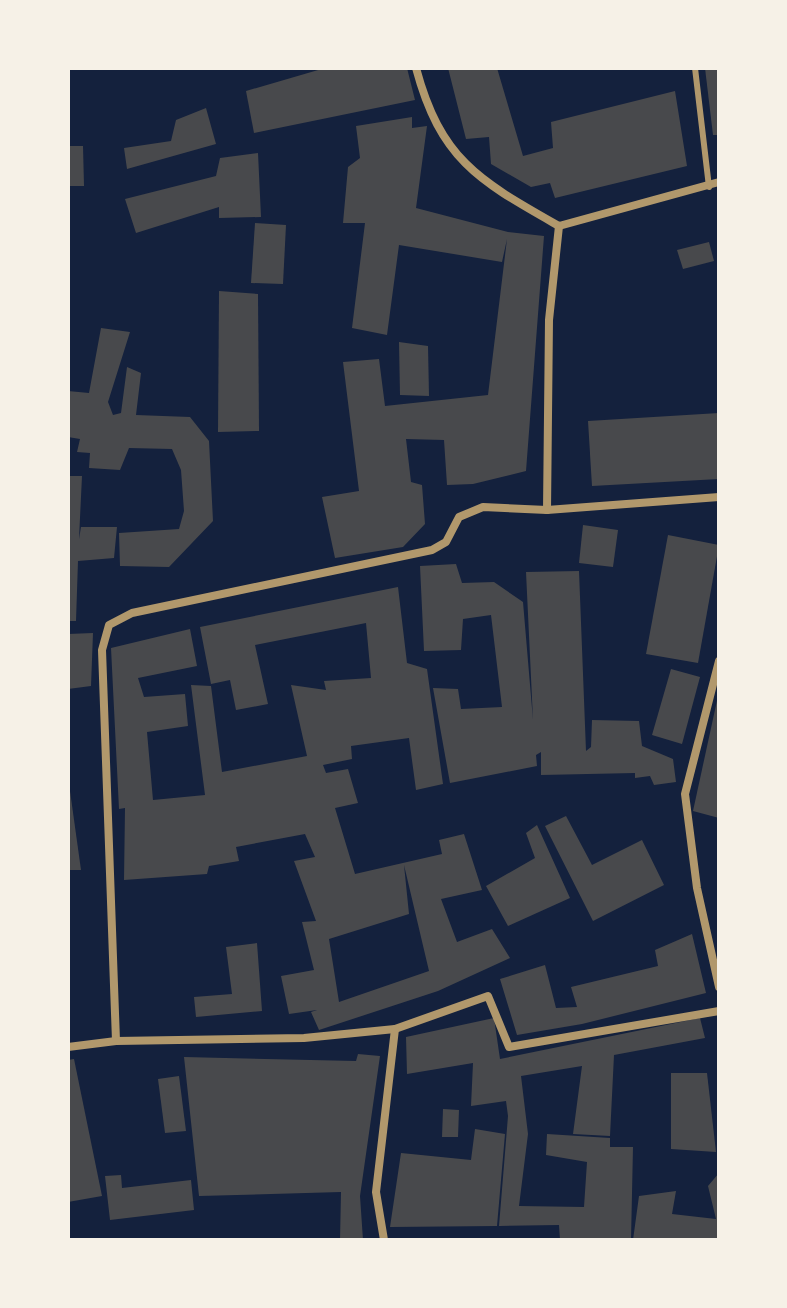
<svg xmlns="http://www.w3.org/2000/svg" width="787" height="1308" font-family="'Roboto Serif',serif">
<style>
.building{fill:#48494c;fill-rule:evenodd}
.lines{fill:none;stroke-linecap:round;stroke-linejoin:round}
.service{stroke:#b1986c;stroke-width:6}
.minor{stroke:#b1986c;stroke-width:8}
</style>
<rect width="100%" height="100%" fill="#14213d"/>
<g class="building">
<polygon points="325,68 407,68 415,100 254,133 246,91"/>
<polygon points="448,68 497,68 523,156 553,148 551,122 675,91 687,166 555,198 550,183 531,187 491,164 489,137 466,139"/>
<polygon points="705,68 719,68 719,135 713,135"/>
<polygon points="206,108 216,144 127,169 124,148 171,141 176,120"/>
<polygon points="412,117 412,128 427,126 416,208 508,232 544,236 526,471 473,484 447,485 444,440 406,439 411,482 422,485 425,524 403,547 335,558 322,497 359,491 343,362 379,359 385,406 488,395 507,239 502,262 399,245 387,335 352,328 365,223 343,223 348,167 360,158 356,126"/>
<polygon points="68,146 83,146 84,186 68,186"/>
<polygon points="258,153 261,217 219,218 219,207 136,233 125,199 216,176 220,158"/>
<polygon points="255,223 286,225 283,284 251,283"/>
<polygon points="709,242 714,261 683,269 677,250"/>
<polygon points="219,291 258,294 259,431 218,432"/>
<polygon points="101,328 130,332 108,402 113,415 121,413 127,367 141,373 136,415 190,417 209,441 213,521 169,567 120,566 119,533 179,529 184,511 181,470 172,449 129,448 120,470 89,468 90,453 77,452 80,439 68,437 68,391 89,393"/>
<polygon points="399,342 428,346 429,396 400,395"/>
<polygon points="719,413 719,479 592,486 588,421"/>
<polygon points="68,476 82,476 79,539 81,527 117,527 114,558 78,561 76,621 68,621"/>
<polygon points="583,525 618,530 613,567 579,563"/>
<polygon points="668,535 719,545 698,663 646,654"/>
<polygon points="456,564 462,583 494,582 523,602 533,720 526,572 579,571 586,751 591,747 592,720 639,721 642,746 673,759 676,782 654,785 650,776 635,778 635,773 541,775 541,752 536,755 537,766 450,783 433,688 458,689 461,709 502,707 491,615 463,619 461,650 424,651 420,566"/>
<path d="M398,587L407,663L427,669L443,784L416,790L409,738L351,746L352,759L323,765L326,773L348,769L358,803L335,808L355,874L442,854L439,840L464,834L482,890L441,899L457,942L492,929L510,958L438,991L319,1030L311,1012L317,1010L289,1014L281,976L314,970L302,922L316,921L294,861L315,857L305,834L236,847L239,861L209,866L207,874L124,880L125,808L119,809L111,648L190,629L197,666L138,678L144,697L185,694L188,726L147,732L153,800L205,795L191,685L211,686L222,772L307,756L291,685L326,690L324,681L371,678L366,623L255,645L268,704L236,710L230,680L211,684L200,627ZM404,865L429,971L339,1002L329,939L409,914Z"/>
<polygon points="93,633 91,686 68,689 68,634"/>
<polygon points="671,669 700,677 682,744 652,735"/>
<polygon points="718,696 719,696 719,818 693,811"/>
<polygon points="68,791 70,791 81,870 68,870"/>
<polygon points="566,816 592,865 642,840 664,885 593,921 545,826"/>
<polygon points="537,825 570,898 508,926 486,886 535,858 526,833"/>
<polygon points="692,934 706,993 582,1024 517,1035 500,979 545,965 556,1008 577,1007 571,987 658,966 655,950"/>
<polygon points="257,943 262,1011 196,1017 194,997 232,994 226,947"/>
<polygon points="494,1018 500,1059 700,1018 705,1038 614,1055 610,1136 573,1134 582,1066 521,1076 528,1134 519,1206 584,1207 587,1162 546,1155 547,1134 610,1138 610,1147 633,1147 631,1240 560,1240 559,1225 499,1226 508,1116 506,1101 471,1106 473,1063 407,1074 406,1037"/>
<polygon points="358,1054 380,1056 360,1196 363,1240 340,1240 341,1192 199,1196 184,1057 356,1061"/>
<polygon points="74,1059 102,1196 68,1202 68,1060"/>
<polygon points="671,1073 707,1073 716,1152 671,1149"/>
<polygon points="179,1076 186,1131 165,1133 158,1079"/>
<polygon points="443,1109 459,1110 458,1137 442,1137"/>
<polygon points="475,1129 505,1134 497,1226 390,1227 401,1153 471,1160"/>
<polygon points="719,1173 719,1240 633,1240 639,1196 676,1191 672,1214 716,1219 708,1186"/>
<polygon points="121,1175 122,1188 191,1180 194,1210 110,1220 105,1176"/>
</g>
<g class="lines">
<polyline class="service" points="695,68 709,187"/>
<g class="minor">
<path d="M416,68C441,161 480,181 559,226L719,182"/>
<polyline points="547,510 549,320 559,226"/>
<polyline points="719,661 685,794 697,888 719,987"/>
<polyline points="116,1041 102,650 109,625 132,613 432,550 446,542 459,517 483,507 547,510 719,497"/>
<polyline points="68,1047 116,1041 304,1038 395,1029 488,996 509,1047 719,1011"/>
<polyline points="384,1240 376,1192 395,1029"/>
</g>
</g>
<rect width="787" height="1308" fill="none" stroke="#f6f1e7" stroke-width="140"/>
</svg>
